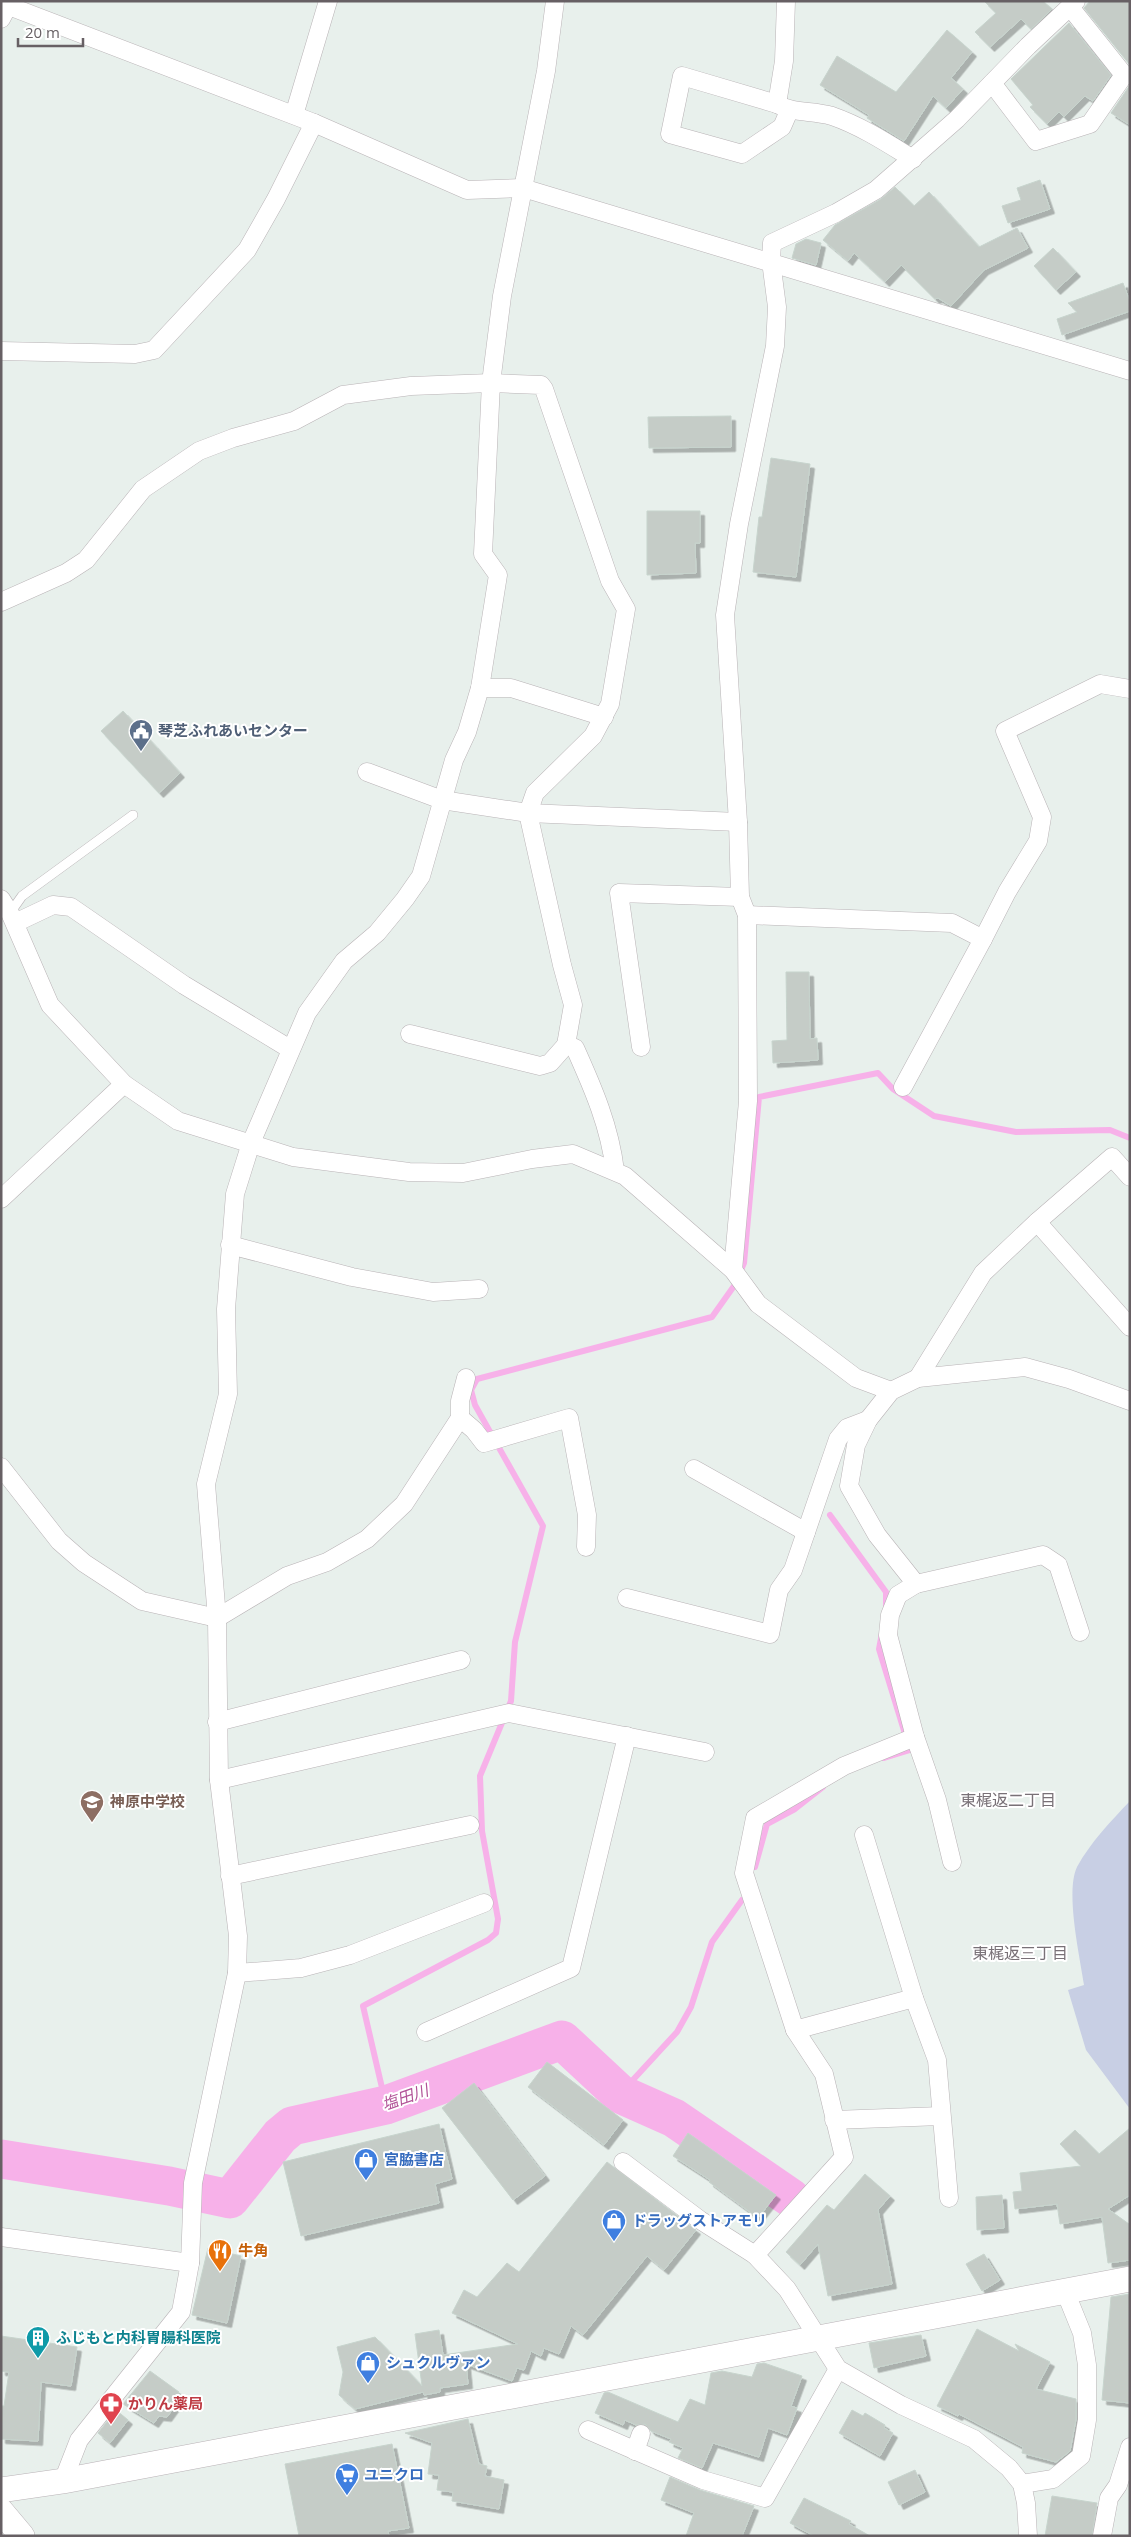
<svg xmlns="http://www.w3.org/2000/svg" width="1131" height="2537" font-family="'Open Sans','Noto Sans JP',sans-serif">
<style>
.green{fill:#c8cfe4}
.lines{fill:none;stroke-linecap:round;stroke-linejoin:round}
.stream{stroke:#f7b1e9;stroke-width:6}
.river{stroke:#f7b1e9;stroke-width:39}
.building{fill:#c5ccc7;stroke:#c7d4cd;filter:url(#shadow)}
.lane-casing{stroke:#b9b3b6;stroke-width:10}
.street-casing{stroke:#b9b3b6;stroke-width:19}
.secondary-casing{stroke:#b9b2b6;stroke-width:26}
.lane{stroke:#fff;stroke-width:9}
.street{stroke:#fff;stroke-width:18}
.secondary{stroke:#fff;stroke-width:25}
.labels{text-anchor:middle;stroke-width:4;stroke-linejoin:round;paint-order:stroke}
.service-label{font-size:15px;font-weight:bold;fill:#4e5e75;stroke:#fff;text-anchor:start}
.education-label{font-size:15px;font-weight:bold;fill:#785e54;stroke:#fff;text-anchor:start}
.shop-label{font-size:15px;font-weight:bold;fill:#366cbe;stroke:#fff;text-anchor:start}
.food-label{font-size:15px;font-weight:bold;fill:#c56008;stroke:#fff;text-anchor:start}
.culture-label{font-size:15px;font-weight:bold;fill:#0d838f;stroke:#fff;text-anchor:start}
.health-label{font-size:15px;font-weight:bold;fill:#be3a42;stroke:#fff;text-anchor:start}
.neighbourhood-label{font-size:16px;fill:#797177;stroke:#fff}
.water-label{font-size:16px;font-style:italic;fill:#b15297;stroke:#fff}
</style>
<defs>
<filter id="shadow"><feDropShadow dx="4.5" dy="4.5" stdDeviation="0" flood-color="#0004"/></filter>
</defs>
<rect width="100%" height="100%" fill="#e8f0ec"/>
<path class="green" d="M1130,1801V2109L1086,2050L1068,1990L1084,1985C1080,1957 1065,1892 1077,1867C1090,1843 1111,1821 1130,1801Z"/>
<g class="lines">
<g class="stream">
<polyline points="830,1515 886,1592 886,1608"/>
<polyline points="882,1633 879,1649 910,1750 884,1758"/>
<polyline points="755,1867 767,1824 795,1809 823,1787"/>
<polyline points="620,2094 677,2032 691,2007 712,1942 742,1900"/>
<polyline points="386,2105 363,2006 488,1940 496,1933 498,1919 482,1831 480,1776 511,1701 515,1642 543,1526 475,1405 471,1390 477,1379 712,1317 734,1286 744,1263 759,1097 878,1073 893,1089 934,1116 1016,1132 1110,1130 1130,1138"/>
</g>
<polyline class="river" points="1,2159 169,2186 230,2199 280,2136 292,2126 386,2105 562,2040 620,2094 674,2118 791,2198"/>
</g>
<g class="building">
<polygon points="984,1 1043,1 1052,9 1031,29 1021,19 990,47 975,32 996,13"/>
<polygon points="1090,1 1130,1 1130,65 1084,8"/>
<polygon points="1069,23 1111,75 1093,101 1085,96 1064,117 1059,112 1047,124 1030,107 1033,105 1011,79"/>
<polygon points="947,30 972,52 951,78 963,89 946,108 933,96 904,141 867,118 869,115 820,85 837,56 896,92"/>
<polygon points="1130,85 1130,125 1111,113"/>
<polygon points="1040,180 1050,209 1008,223 1002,206 1021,200 1017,188"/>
<polygon points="895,187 914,206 929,192 979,247 1017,228 1028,248 984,270 951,306 938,298 935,299 901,265 885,282 854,253 848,261 823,240 835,225 881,199"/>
<polygon points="806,239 821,243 816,265 792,258 796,244"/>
<polygon points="1053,248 1076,272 1056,290 1034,266"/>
<polygon points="1123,283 1130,302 1130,311 1062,335 1057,319 1077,312 1068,303"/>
<polygon points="731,416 731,447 649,448 648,417"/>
<polygon points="771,458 810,464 796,577 753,572 759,517 762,517"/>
<polygon points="647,511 700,511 700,543 695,543 696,573 647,575"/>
<polygon points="123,711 180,773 159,793 101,731"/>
<polygon points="786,972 809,972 810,1039 817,1038 818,1060 773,1063 772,1041 787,1040"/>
<polygon points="547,2062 623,2120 604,2145 528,2087"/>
<polygon points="474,2083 545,2176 513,2200 442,2108"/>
<polygon points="439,2124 452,2179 435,2184 439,2203 301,2236 283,2162"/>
<polygon points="1130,2128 1130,2195 1108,2209 1129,2224 1130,2260 1108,2263 1102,2217 1060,2224 1057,2204 1015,2209 1013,2192 1022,2191 1020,2173 1081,2166 1060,2144 1075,2130 1099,2154"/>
<polygon points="688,2133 776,2195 758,2218 709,2182 710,2180 673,2156"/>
<polygon points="607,2162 696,2230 664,2270 647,2256 583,2335 571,2326 559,2354 544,2348 541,2356 531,2351 524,2370 517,2368 512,2381 466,2364 468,2384 440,2388 440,2392 424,2395 423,2392 355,2409 339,2395 343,2372 337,2347 375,2337 422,2386 415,2334 439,2330 443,2355 518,2344 452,2313 464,2290 477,2297 507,2263 519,2272"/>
<polygon points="865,2174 890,2196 878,2210 892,2284 828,2296 818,2244 800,2265 786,2252 827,2205 834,2210"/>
<polygon points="1002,2195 1004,2228 977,2230 976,2197"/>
<polygon points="208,2248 241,2256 227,2323 192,2315"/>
<polygon points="984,2254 1000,2280 982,2291 966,2264"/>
<polygon points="1130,2294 1130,2403 1102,2400 1111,2297"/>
<polygon points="977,2329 1019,2351 1015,2344 1050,2362 1036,2389 1076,2399 1076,2419 1070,2451 1056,2462 1022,2453 1023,2447 959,2414 958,2416 937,2406"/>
<polygon points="921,2335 926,2356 874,2368 869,2343"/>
<polygon points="1,2336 77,2347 71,2386 41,2382 38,2441 1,2439 1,2406 4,2406 9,2372 1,2371"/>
<polygon points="764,2363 802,2376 791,2406 797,2408 787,2435 768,2428 759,2457 713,2443 702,2468 678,2458 683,2448 669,2442 671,2439 651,2431 645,2424 636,2425 625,2420 623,2425 595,2413 604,2393 608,2392 678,2422 690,2399 705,2405 711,2373 722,2371 752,2377 757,2364"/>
<polygon points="150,2371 179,2392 170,2403 175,2406 167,2417 159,2416 154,2423 123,2404"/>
<polygon points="116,2410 128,2420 110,2443 98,2433"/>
<polygon points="852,2410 863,2416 865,2413 885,2425 884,2428 893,2433 880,2456 839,2433"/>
<polygon points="468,2419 479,2464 487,2466 485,2476 504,2480 499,2509 452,2501 453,2492 437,2490 439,2475 428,2474 432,2443 405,2433"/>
<polygon points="392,2444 409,2528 388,2531 389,2536 299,2536 285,2464"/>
<polygon points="915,2470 925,2492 899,2505 888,2482"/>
<polygon points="670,2477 700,2490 754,2506 742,2536 686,2536 694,2513 661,2500"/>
<polygon points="1052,2496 1097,2503 1092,2536 1045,2536"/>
<polygon points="804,2498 851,2521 849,2524 870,2536 814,2536 790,2523"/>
</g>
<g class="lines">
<g class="lane-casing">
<polyline id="lane" points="10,913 22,896 133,815"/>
</g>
<g class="street-casing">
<g id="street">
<path d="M786,1L784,61L777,104C794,114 811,110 832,116C861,126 887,143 913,159"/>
<polyline points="1,3 314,123 467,190 523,188 1130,371"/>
<polyline points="1,19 8,6"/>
<polyline points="992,83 1036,141 1090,124 1124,75 1070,7"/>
<polyline points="777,104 682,76 670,134 742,154 782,127 789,111"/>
<polyline points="294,115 328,1"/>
<polyline points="1,351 135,354 154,350 247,250 276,199 314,123"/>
<path d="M1,602L66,573L86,560L143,489L199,451L233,438L294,421L343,395L411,386L491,383L541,385L544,389L610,581L626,609L610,704L593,736L535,793L528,813L562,965L573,1005L566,1045L575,1048C593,1088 610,1127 615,1171"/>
<polyline points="480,688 511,688 604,717"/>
<polyline points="367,772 442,800 528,813 738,822"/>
<polyline points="1,899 10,913 50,1005 124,1084 178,1121 293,1157 409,1172 463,1173 532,1159 573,1154 625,1176 733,1270 758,1304 856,1378 891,1391"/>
<polyline points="747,915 952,923 983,939 1007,892 1038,841 1042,817 1005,731 1100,684 1130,689"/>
<polyline points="15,923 53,905 71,907 184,985 290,1049"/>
<polyline points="410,1034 540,1066 550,1063 566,1045"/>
<polyline points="641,1047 619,893 740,897"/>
<polyline points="903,1087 983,939"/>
<polyline points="1,1199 124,1084"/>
<polyline points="1037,1222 1130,1327"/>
<polyline points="230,1245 352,1277 433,1292 479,1289"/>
<polyline points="733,1270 748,1101 747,915 740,897 738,822 725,615 739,524 775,346 777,307 771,261 772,243 836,213 876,190 957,119 1028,46 1076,1"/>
<polyline points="918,1378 983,1273 1037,1222 1112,1157 1130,1177"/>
<polyline points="460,1418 474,1430 484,1443 569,1418 587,1515 586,1547"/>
<polyline points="1,1467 59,1541 84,1563 142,1601 217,1618 287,1576 327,1562 367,1539 404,1504 460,1418 460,1401 466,1378"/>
<polyline points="694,1469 806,1532"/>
<polyline points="916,1584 1043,1555 1058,1565 1080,1632"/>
<polyline points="627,1598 770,1634 779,1590 793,1570 838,1439 847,1428 868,1420"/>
<polyline points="217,1722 461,1660"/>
<polyline points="915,1737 844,1766 755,1818 744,1873 795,2030 824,2074 844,2157 755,2255 787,2289 838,2369 901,2405 974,2439 1009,2468 1022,2484 1026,2503 1028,2536"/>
<polyline points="219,1780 509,1713 705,1752"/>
<polyline points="864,1835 914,1998 937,2060 949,2198"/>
<polyline points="952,1862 937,1800 915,1737 888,1635 890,1615 898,1595 916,1584 877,1535 849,1486 856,1445 868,1420 891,1391 918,1378 1025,1367 1069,1379 1130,1401"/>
<polyline points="230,1876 470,1825"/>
<polyline points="237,1973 301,1968 350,1955 484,1903"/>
<polyline points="795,2030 914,1998"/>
<polyline points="426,2032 571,1968 627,1736"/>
<polyline points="834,2120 941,2116"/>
<polyline points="623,2162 700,2220 755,2255"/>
<polyline points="1,2237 190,2263"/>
<polyline points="588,2430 703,2480 765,2498 838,2369"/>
<polyline points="635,2451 641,2434"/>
<polyline points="63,2481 79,2440 181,2312 190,2263 193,2183 237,1973 238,1936 219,1780 217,1618 206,1484 228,1394 226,1309 235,1194 251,1143 307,1013 344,961 377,933 405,899 421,876 454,760 467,732 480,688 498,575 483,554 491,383 502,296 546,71 555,1"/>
<polyline points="1022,2484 1053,2479 1081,2456 1087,2420 1087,2365 1082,2333 1065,2291"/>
<polyline points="1102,2536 1109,2498 1118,2485 1130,2447"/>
</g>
</g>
<g class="secondary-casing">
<g id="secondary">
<polyline points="1,2490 63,2481 1130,2279"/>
<polyline points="1,2511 22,2536"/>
</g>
</g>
<use href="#lane" class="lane"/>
<use href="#street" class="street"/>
<use href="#secondary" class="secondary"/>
</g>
<defs>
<g id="civic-pin" transform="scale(1.25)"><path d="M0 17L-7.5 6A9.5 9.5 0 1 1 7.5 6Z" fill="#5c6f8a" stroke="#fff"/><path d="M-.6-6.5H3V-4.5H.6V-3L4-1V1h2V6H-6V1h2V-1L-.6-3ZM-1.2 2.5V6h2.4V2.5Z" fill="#fff"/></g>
<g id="school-pin" transform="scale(1.25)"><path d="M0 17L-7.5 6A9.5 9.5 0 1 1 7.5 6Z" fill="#8d6e63" stroke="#fff"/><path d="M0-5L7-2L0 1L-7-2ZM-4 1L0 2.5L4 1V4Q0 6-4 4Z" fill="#fff"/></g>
<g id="shop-pin" transform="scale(1.25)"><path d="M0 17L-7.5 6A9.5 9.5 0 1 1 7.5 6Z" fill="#3f7fe0" stroke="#fff"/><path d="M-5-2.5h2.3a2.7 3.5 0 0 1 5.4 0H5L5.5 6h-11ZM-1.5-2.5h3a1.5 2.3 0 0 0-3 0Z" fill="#fff"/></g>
<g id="restaurant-pin" transform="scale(1.25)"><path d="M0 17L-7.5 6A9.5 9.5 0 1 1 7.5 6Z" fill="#e8710a" stroke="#fff"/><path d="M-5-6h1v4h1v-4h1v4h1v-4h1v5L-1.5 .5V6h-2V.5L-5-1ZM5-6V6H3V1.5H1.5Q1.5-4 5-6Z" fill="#fff"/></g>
<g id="building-pin" transform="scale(1.25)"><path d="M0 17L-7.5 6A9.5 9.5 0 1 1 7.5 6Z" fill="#0f9aa8" stroke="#fff"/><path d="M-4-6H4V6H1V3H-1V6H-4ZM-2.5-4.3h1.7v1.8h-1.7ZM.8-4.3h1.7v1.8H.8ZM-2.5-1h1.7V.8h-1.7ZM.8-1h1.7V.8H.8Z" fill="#fff"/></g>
<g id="pharmacy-pin" transform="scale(1.25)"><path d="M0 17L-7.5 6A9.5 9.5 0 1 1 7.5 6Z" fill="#e0444e" stroke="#fff"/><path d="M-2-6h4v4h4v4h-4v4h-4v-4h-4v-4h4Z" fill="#fff"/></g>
<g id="supermarket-pin" transform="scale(1.25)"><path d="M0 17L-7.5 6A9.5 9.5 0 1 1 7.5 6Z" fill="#3f7fe0" stroke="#fff"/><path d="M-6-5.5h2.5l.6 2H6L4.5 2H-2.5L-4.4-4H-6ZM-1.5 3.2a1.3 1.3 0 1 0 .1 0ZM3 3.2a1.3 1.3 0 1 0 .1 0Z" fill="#fff"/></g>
</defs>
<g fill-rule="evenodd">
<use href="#civic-pin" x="141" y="731"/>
<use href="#school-pin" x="92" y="1802"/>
<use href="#shop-pin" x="366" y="2160"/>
<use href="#shop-pin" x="614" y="2221"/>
<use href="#restaurant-pin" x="220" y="2251"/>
<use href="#building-pin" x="38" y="2338"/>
<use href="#shop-pin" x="368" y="2363"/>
<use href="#pharmacy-pin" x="111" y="2404"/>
<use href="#supermarket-pin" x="347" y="2475"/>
</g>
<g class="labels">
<g class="service-label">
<text x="158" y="736">琴芝ふれあいセンター</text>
</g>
<g class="education-label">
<text x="110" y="1807">神原中学校</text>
</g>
<g class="shop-label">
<text x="384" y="2165">宮脇書店</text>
<text x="632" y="2226">ドラッグストアモリ</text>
<text x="386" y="2368">シュクルヴァン</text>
<text x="364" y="2480">ユニクロ</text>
</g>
<g class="food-label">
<text x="238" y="2256">牛角</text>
</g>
<g class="culture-label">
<text x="56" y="2343">ふじもと内科胃腸科医院</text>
</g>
<g class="health-label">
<text x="128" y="2409">かりん薬局</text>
</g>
<g class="neighbourhood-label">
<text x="1008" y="1806">東梶返二丁目</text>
<text x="1020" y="1959">東梶返三丁目</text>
</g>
<g class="water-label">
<text transform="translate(405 2097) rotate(-19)" y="6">塩田川</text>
</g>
</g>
<rect width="1131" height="2537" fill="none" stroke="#676064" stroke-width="5"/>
<path d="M18 38v8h65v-8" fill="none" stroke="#676064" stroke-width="2.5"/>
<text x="25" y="38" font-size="15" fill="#676064" stroke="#ffffff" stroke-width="4" paint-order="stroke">20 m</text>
</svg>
